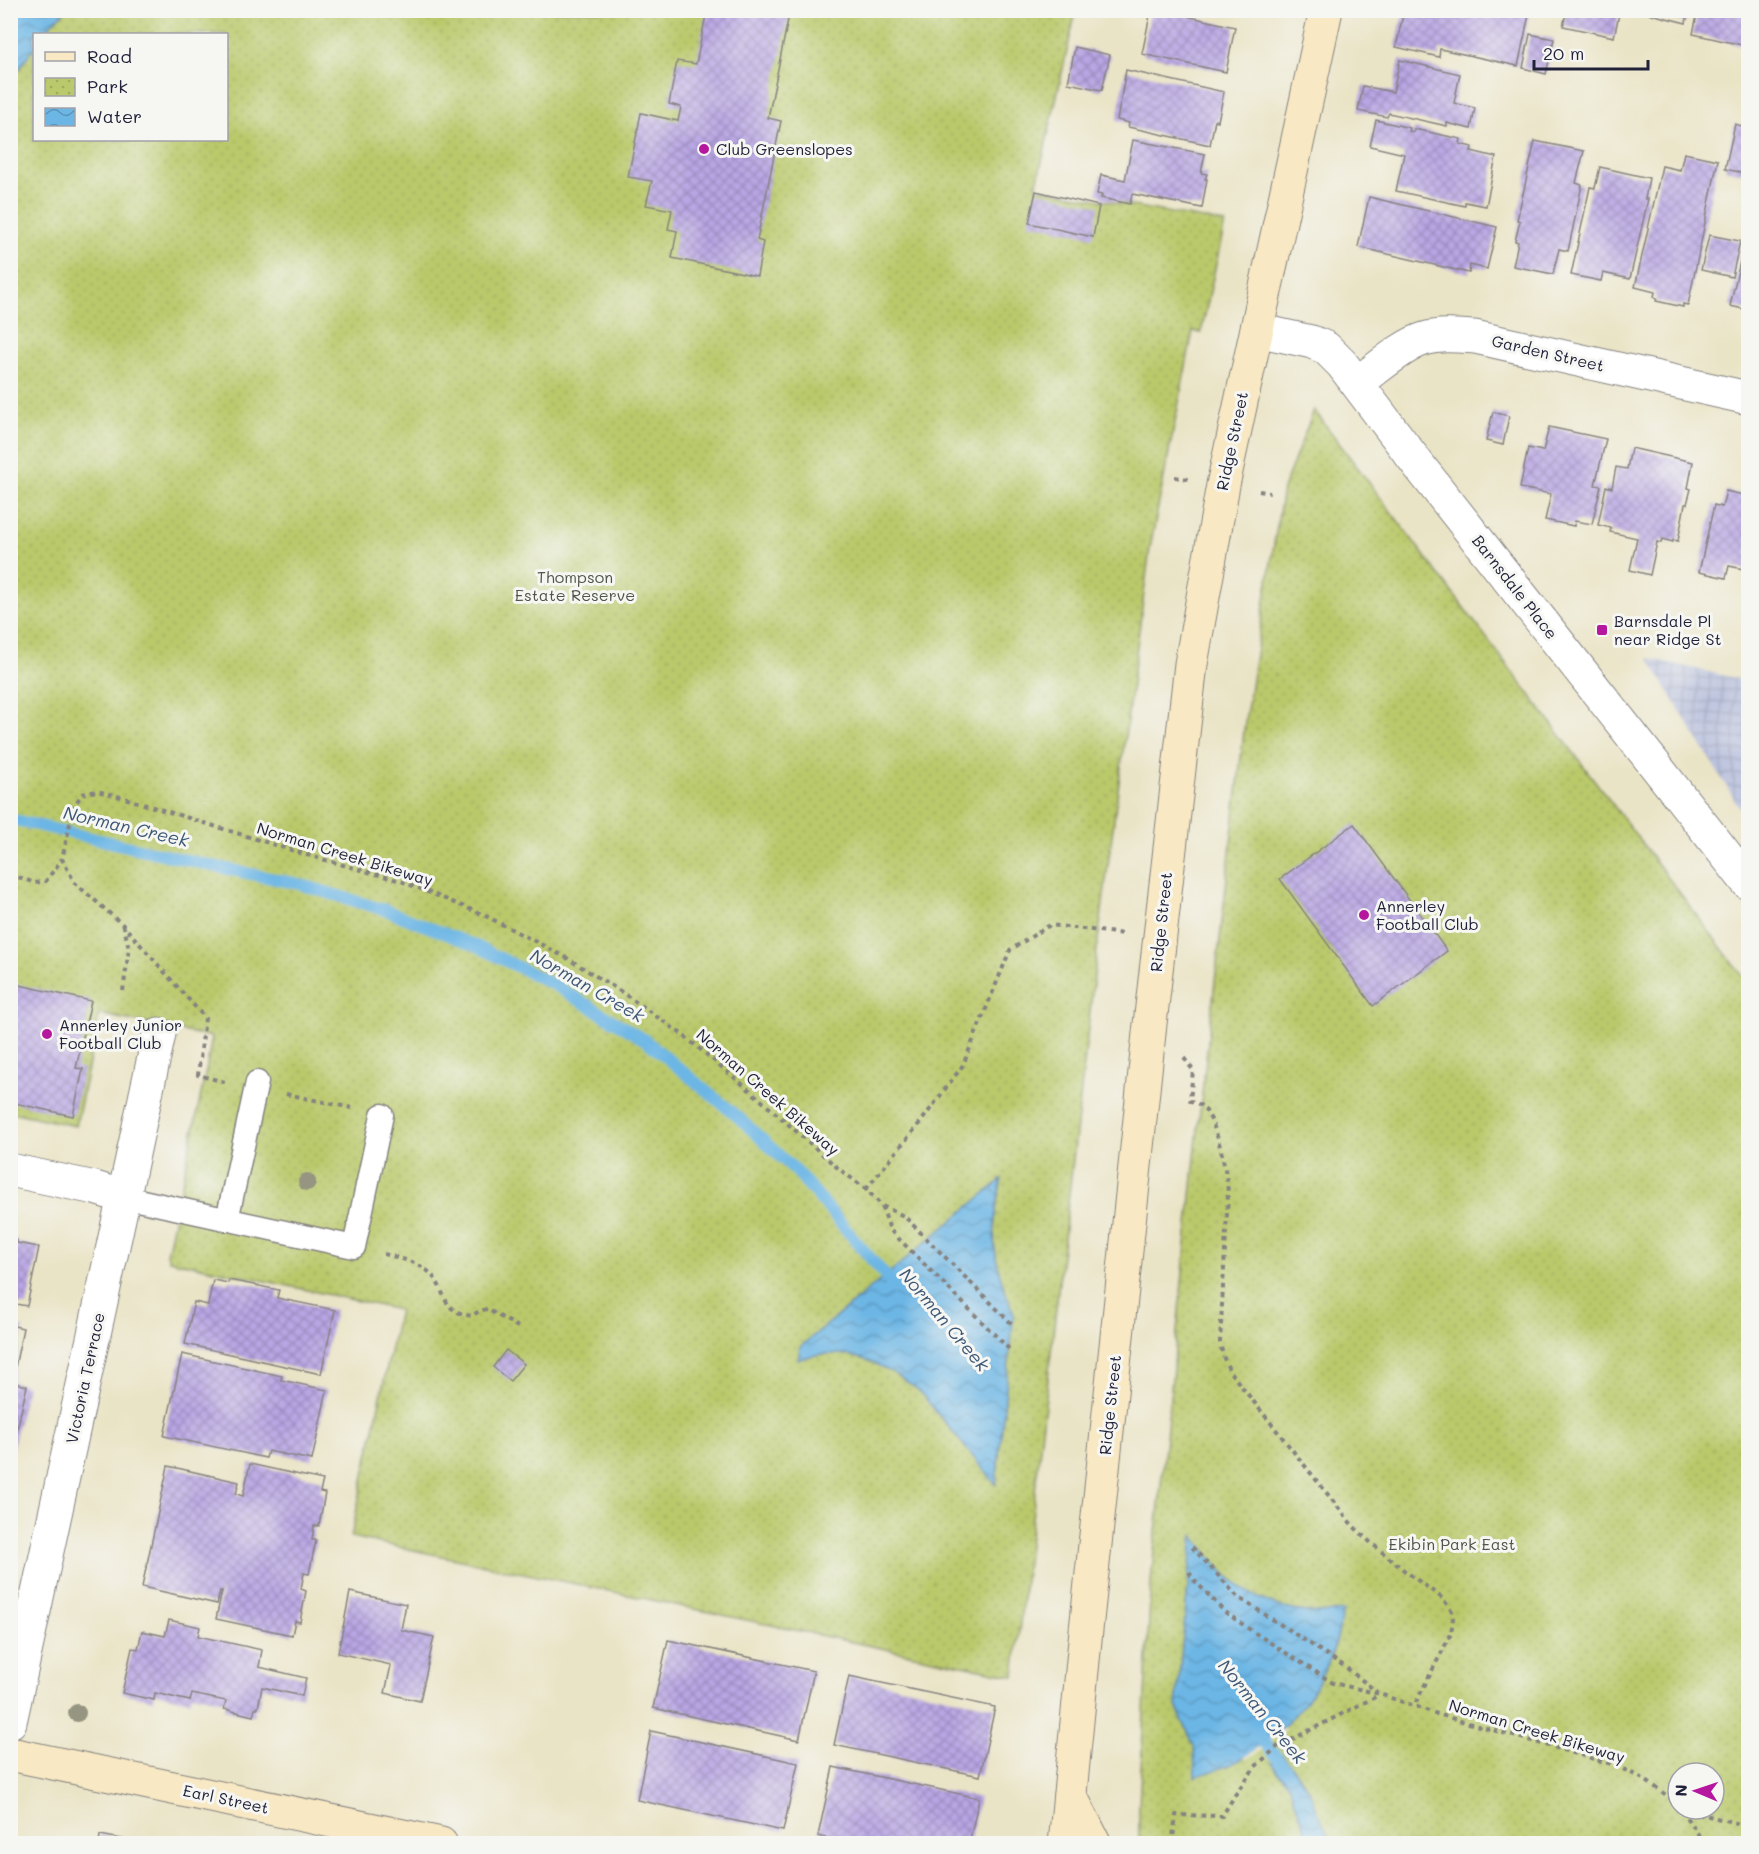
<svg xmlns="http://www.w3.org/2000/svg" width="1759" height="1854" font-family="Mali,sans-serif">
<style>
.industrial{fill:url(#industrial-grid)}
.park{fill:url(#park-dots);stroke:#6e7653;stroke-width:1.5;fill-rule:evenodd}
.water{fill:url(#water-waves);stroke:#476c90;stroke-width:1.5}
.pier{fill:#eae4c6}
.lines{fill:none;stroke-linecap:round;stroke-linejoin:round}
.stream{stroke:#6cb6e5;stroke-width:12}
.building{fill:url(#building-cross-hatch)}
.lane-casing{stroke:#868380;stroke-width:25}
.street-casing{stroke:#868380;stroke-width:35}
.secondary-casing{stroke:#868380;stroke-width:35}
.path{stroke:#868380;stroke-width:4;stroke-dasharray:4.5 4.5;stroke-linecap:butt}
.lane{stroke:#fff;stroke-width:22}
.street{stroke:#fff;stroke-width:33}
.secondary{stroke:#f8e8c3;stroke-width:33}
.tree{fill:#959581}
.poi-dot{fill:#b5179e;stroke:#f6f6f2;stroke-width:2}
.labels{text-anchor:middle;stroke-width:6;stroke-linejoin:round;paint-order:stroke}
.poi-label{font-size:16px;fill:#22223b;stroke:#f6f6f2;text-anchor:start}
.street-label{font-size:16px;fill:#22223b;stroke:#f6f6f2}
.park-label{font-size:16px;fill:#505449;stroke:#f6f6f2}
.water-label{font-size:18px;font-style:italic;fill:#3c5676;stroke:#f6f6f2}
</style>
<defs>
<pattern id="industrial-grid" width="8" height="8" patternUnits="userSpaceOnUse" patternTransform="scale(1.5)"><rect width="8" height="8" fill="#bcc3de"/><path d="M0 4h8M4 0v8" fill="none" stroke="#a1a7bf"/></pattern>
<pattern id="park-dots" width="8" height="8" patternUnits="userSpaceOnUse" patternTransform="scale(1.5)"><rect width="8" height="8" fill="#bac96b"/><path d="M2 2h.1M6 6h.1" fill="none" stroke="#a0ac5e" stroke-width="1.8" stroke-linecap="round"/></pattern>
<pattern id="water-waves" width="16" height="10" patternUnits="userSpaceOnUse" patternTransform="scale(1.5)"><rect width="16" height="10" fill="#6cb6e5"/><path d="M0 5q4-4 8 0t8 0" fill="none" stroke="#5894bb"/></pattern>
<pattern id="building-cross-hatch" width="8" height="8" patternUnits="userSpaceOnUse" patternTransform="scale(1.5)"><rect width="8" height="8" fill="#b9a6e4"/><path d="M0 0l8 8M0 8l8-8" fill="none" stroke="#9687ba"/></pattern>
</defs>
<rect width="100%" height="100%" fill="#f6f6f2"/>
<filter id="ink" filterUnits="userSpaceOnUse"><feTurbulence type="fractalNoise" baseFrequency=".0167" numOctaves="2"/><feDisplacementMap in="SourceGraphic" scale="12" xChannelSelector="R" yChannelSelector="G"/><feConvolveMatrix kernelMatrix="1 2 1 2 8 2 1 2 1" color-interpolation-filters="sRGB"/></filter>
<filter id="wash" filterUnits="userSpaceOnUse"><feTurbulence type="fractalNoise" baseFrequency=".008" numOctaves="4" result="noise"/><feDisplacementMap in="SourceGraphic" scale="24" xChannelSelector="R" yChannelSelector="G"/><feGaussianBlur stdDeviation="1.35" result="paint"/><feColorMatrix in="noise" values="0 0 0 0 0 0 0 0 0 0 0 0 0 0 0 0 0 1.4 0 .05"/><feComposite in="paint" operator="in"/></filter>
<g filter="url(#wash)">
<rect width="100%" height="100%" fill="#eae4c6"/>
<polygon class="industrial" points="1648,658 1748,681 1748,822"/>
<g class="park">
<path d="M11,11H1076L1036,188L1225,223L1201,333L1193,331L1150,548L1098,941L1014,1676L351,1537L399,1310L169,1260L167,1254L206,1071L212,1037L99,1014L76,1126L11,1112ZM34,34H226V140H34Z"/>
<path d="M1314,410L1748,983V1843L1139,1844V1806L1151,1581L1198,1128L1245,722L1283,489ZM1678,1773H1714V1809H1678Z"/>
</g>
<g class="water">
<polygon points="11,10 65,11 51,24 43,34 34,34 34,47 11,81"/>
<path d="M1002,1179C989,1233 992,1263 1014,1313L996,1485L920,1392C886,1364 842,1343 798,1360L800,1347Z"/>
<path d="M1193,1535C1203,1547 1212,1560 1223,1571C1253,1604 1300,1618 1343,1611C1340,1621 1339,1632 1336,1642C1321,1691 1283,1737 1238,1761C1224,1768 1209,1772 1195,1777L1194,1746L1176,1706Z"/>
<polygon points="1282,1754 1308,1788 1331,1843 1310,1843 1289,1785 1271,1763"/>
</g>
<polygon class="pier" points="1284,1727 1285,1730 1260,1751 1246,1759 1244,1757 1258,1748"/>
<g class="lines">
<g class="stream">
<polyline points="10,819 213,866 299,884 388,911 476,946 556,986 645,1040 738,1117 797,1172 896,1288"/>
<polyline points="1255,1731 1286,1769"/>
</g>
</g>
<g id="blocks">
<g class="building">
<polygon points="707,10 790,10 768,118 781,121 757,240 763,242 757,276 672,258 677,231 668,229 672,210 646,205 652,181 628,177 641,113 678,121 681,107 669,104 677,61 696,64"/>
<polygon points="1151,10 1160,10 1235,27 1226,72 1142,54"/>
<polygon points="1404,10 1453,10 1474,15 1475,10 1530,10 1518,66 1440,49 1439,57 1396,47"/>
<polygon points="1567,10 1620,10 1614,37 1563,26"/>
<polygon points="1635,10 1689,10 1686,23"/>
<polygon points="1698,10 1748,10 1742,45 1693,34"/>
<polygon points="1530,34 1554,39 1546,74 1523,68"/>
<polygon points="1075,47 1110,55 1102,90 1068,83"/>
<polygon points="1400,60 1460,74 1454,103 1475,108 1471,129 1447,123 1447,126 1389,113 1387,117 1358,111 1363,86 1393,92"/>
<polygon points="1126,70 1224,92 1218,121 1215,120 1210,145 1128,127 1129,123 1117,120"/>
<polygon points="1376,120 1410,128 1409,131 1414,132 1414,129 1461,139 1460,144 1472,147 1471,151 1496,157 1486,206 1465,202 1465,206 1396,191 1404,154 1370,146"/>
<polygon points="1735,124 1748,128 1748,174 1725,169"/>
<polygon points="1133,140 1205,154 1201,173 1207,174 1205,179 1207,179 1202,208 1132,194 1130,204 1101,198 1102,195 1097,194 1101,175 1125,180"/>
<polygon points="1535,141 1584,151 1576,183 1582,185 1568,251 1559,249 1553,274 1513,266 1518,242 1515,241 1520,221 1517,220"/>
<polygon points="1684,153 1718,160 1688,305 1683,304 1683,307 1656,301 1657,298 1654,297 1655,292 1635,287 1662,166 1680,170"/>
<polygon points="1600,167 1649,178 1645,199 1648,199 1630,279 1603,273 1601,281 1571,275 1590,187 1595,188"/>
<polygon points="1036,191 1099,206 1093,237 1029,223"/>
<polygon points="1369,197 1497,227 1487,269 1470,265 1469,273 1358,247"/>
<polygon points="1748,226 1748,310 1730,306"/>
<polygon points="1709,235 1740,241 1732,277 1701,270"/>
<polygon points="1493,412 1509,416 1503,445 1486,441"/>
<polygon points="1549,427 1606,439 1595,485 1601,486 1592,524 1575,521 1574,526 1545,520 1551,494 1520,488 1528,448 1543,451"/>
<polygon points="1631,448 1693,462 1688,488 1691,489 1687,504 1685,504 1678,541 1673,540 1673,542 1662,539 1661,543 1657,542 1650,575 1630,570 1637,538 1610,532 1611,528 1598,525 1606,486 1612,488 1616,467 1627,469"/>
<polygon points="1726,491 1748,496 1748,570 1729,566 1726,578 1699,572 1714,505 1722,507"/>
<polygon points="1354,824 1447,951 1373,1006 1280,879"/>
<polygon points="11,983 91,1001 76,1068 83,1069 73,1116 10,1102"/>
<polygon points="10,1238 17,1240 17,1243 39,1247 27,1306 10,1303"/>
<polygon points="213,1280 228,1283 229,1280 279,1290 277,1298 335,1310 321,1374 185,1344 194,1302 208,1305"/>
<polygon points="10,1325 23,1328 12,1382 27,1386 12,1451 10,1451"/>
<polygon points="506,1350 524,1364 510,1381 493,1367"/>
<polygon points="182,1354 282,1376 281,1380 327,1390 312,1460 268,1451 266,1458 164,1436"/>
<polygon points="250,1464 323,1480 320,1492 325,1493 319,1526 314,1526 312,1540 316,1540 309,1574 304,1573 301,1589 306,1591 300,1622 295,1621 292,1635 216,1619 222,1591 220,1591 217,1604 142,1587 168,1466 239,1482 236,1494 243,1496"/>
<polygon points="350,1592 406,1604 401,1630 434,1637 420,1701 385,1693 391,1665 338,1653"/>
<polygon points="169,1620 200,1627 198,1636 262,1650 259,1667 306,1678 302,1696 262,1687 258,1708 255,1708 253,1716 224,1709 226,1701 192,1694 190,1701 155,1693 154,1700 122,1693 132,1648 138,1649 142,1631 165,1636"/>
<polygon points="668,1640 814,1671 799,1740 653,1708"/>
<polygon points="849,1676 995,1707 980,1776 834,1745"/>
<polygon points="651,1731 798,1763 783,1831 637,1800"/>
<polygon points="833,1767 979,1798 969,1844 855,1844 818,1836"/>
<polygon points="100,1835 138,1842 138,1844 99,1844"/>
</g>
</g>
</g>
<g filter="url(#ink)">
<use href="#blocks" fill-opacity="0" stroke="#868380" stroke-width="1.5"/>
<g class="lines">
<g class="lane-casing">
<g id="lane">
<polyline points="124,1197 354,1247 382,1115"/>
<polyline points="227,1220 257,1082"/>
</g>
</g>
<g class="street-casing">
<g id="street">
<polyline points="1257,330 1312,342 1326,348 1342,364 1420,467 1748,883"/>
<path d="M1357,383C1376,370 1403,345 1424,339C1441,334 1458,336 1475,337L1748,398"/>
<polyline points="10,1170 95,1188 124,1197"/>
<polyline points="10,1722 159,1034"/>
</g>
</g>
<g class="secondary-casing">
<g id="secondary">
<polyline points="10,1754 441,1844"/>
<polyline points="1070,1795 1095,1844"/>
<polyline points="1065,1844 1086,1630 1150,1024 1191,664 1223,485 1326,10"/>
</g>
</g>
<g class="path">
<polyline points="1175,477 1189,479"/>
<polyline points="1259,491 1270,493"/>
<polyline points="10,874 35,883 46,881 62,859"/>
<polyline points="123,991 129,949 124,927"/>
<path d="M1184,1058L1193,1070L1190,1101C1196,1102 1201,1105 1206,1111C1218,1128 1227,1173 1228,1194L1220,1342L1223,1356L1230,1372L1353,1526L1370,1542L1405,1571L1442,1598L1452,1611L1453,1618L1451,1634L1414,1706"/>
<polyline points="225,1082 198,1075 205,1018 123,925 75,883 62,859 74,806 82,794 97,791 121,797 307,855 401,881 484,915 567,958 620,991 683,1035 753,1093 839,1169 866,1189 882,1206 904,1216 1013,1325"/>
<polyline points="286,1094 352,1108"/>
<polyline points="866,1189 923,1119 963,1065 1010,950 1050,925 1124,934"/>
<polyline points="882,1206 890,1230 1010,1350"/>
<path d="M384,1254C399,1258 419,1262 431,1274C448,1292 439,1311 472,1316L479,1311L487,1309L518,1327"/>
<polyline points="1192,1547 1238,1597 1344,1666 1377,1692"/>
<path d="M1189,1572L1194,1580L1225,1612L1252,1631L1333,1683L1380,1694L1437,1714L1608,1763C1635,1773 1658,1786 1678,1806"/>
<polyline points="1681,1809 1748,1826"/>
<polyline points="1681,1810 1705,1844"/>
<polyline points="1172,1844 1176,1815 1222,1816 1239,1789 1255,1767 1277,1747 1379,1695"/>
</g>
<use href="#lane" class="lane"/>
<use href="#street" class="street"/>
<use href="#secondary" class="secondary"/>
</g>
<g class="tree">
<circle cx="307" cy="1182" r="9"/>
<circle cx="77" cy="1713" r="9"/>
</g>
</g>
<g class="poi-dot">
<circle cx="704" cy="149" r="6"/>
<rect x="1596" y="624" width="12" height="12" rx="3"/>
<circle cx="1364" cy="915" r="6"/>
<circle cx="47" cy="1034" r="6"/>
</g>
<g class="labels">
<g class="poi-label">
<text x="716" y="155">Club Greenslopes</text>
<text x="1614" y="627">Barnsdale Pl<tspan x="1614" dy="18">near Ridge St</tspan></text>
<text x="1376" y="912">Annerley<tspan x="1376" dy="18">Football Club</tspan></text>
<text x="59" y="1031">Annerley Junior<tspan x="59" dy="18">Football Club</tspan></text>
</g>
<g class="street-label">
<text transform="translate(1548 353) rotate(13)" y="6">Garden Street</text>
<text transform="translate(1232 441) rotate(-78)" y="6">Ridge Street</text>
<text transform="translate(1515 587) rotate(52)" y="6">Barnsdale Place</text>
<text transform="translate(345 854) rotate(17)" y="6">Norman Creek Bikeway</text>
<text transform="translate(1161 922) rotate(-84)" y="6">Ridge Street</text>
<text transform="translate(768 1092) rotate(41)" y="6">Norman Creek Bikeway</text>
<text transform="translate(85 1378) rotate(-78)" y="6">Victoria Terrace</text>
<text transform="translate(1110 1405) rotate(-84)" y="6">Ridge Street</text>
<text transform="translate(1537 1731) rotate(17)" y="6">Norman Creek Bikeway</text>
<text transform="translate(226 1799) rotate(12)" y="6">Earl Street</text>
</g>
<g class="park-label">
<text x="575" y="583">Thompson<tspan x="575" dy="18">Estate Reserve</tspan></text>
<text x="1452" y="1550">Ekibin Park East</text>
</g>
<g class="water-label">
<text transform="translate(126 827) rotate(13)" y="6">Norman Creek</text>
<text transform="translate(587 986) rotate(30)" y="6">Norman Creek</text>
<text transform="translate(944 1320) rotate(50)" y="6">Norman Creek</text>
<text transform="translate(1262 1712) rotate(51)" y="6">Norman Creek</text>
</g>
</g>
<rect width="1759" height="1854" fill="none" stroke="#f6f6f2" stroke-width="36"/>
<rect x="33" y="33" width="195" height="108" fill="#f6f6f2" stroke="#a1a1a9" stroke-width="1.5"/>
<rect x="45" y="52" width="30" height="9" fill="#f8e8c3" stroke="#a1a1a9" stroke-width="1.5"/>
<text x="87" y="63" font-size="18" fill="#22223b">Road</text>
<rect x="45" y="78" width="30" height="18" fill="url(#park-dots)" stroke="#a1a1a9" stroke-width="1.5"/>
<text x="87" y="93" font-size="18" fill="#22223b">Park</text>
<rect x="45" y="108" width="30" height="18" fill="url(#water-waves)" stroke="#a1a1a9" stroke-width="1.5"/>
<text x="87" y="123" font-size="18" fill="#22223b">Water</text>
<g transform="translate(1696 1791) rotate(272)"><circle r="28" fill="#f6f6f2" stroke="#a1a1a9" stroke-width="1.5"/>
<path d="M0-4.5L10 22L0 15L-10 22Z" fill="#b5179e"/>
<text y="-9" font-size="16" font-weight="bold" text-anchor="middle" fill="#22223b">N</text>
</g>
<path d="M1534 60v9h114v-9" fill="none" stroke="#22223b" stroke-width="3"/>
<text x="1543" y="60" font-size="18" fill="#22223b" stroke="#f6f6f2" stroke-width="4.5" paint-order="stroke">20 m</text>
</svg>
